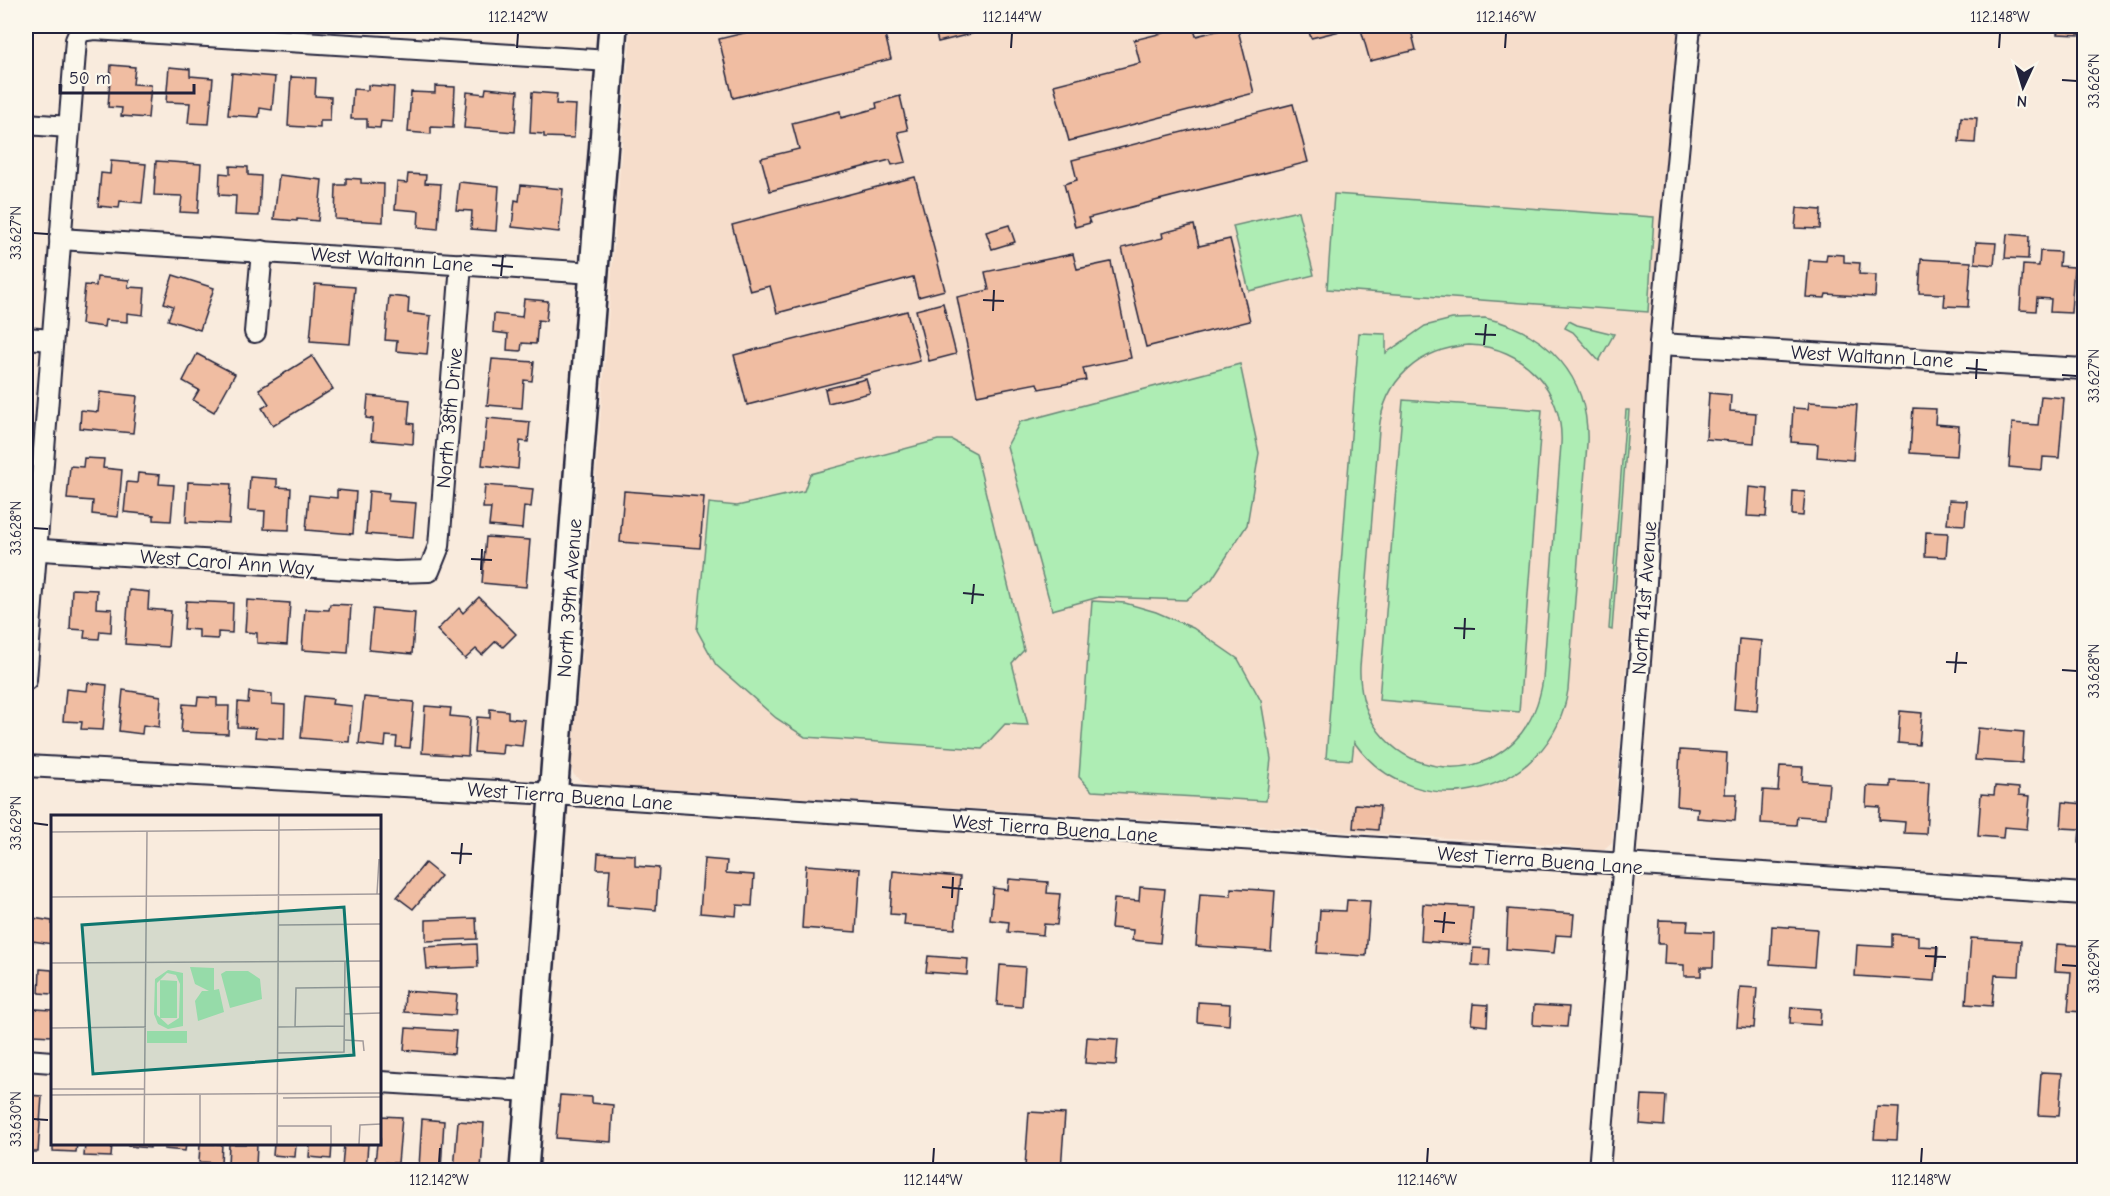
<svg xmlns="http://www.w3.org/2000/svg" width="2110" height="1196" font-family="'Comic Neue',sans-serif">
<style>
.built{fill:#f6ddcb}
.green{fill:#aeedb4;stroke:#688878;stroke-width:1.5;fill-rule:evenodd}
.building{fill:#f0bda2;stroke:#22223b;stroke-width:1.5}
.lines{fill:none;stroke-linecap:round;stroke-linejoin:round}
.street-casing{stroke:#22223b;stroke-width:24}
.secondary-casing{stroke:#22223b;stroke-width:32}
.street{stroke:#fbf7ec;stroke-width:20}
.secondary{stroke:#fbf7ec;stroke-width:27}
.ticks{fill:none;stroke:#22223b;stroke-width:2}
.labels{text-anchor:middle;stroke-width:4.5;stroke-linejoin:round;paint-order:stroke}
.street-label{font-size:20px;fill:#22223b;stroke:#fbf7ec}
.inset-road{fill:none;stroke:#a39b9c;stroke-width:1.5}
.view{fill:#0f766e;fill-opacity:0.15;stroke:#0f766e;stroke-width:3}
.inset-edge{fill:none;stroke:#22223b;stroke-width:3}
.neatline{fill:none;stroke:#22223b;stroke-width:2}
.ticks-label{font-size:15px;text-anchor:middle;fill:#22223b}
</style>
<rect width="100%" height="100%" fill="#f9ebdd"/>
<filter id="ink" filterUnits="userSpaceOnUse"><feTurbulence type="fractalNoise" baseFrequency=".0167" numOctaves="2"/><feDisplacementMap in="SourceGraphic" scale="12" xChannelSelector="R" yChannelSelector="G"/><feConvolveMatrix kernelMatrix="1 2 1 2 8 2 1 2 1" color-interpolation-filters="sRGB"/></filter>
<g filter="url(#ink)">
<polygon class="built" points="631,26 1678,26 1612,842 1603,850 1596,851 1561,845 595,785 582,781 574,775 571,768 583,640"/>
<g class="green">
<polygon points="1334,194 1654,217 1648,312 1327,289"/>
<polygon points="1298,211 1314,275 1249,291 1233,226"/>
<path d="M1485,318C1548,332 1590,377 1587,444L1568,690C1552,796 1416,830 1354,742L1352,760L1326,758L1359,333L1386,334V353L1425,326L1452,319ZM1469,345C1523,346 1564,390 1561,444L1543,679C1524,808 1356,788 1360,667L1379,430C1384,379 1419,349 1469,345Z"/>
<polygon points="1569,321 1577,325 1614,334 1599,361 1573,332 1565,328"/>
<polygon points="1240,364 1259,453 1247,525 1212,579 1186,600 1099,597 1052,610 1007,446 1020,422"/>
<polygon points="1403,400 1542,410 1519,712 1379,700"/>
<polygon points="1626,410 1629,410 1612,630 1609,629"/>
<polygon points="938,440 952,440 976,453 1024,650 1012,663 1028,725 1005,724 982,749 805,737 776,718 716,665 697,630 709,503 737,506 804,491 810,474"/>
<polygon points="1092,601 1125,603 1156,612 1193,628 1238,659 1261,701 1271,759 1266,801 1092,791 1079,777"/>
</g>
<g class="building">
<polygon points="773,26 883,26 891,59 733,98 719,39"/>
<polygon points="934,26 1003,26 938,42"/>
<polygon points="1191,26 1193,26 1196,36 1237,26 1254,93 1069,141 1054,85 1140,63 1134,40"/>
<polygon points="1307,26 1360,26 1311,38"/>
<polygon points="1360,26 1410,26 1416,50 1370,61"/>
<polygon points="2058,26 2080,26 2080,35 2057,34"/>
<polygon points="26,39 31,40 29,61 26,60"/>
<polygon points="26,65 29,66 28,89 26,89"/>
<polygon points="111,65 135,67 133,84 151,85 148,118 121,116 122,108 108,107"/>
<polygon points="169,67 190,69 190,76 213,78 209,124 188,123 190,103 166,102"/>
<polygon points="232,73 275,77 272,110 260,108 259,117 228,115"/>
<polygon points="291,77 316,78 315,96 331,97 330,121 320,121 320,128 288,126"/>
<polygon points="368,85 394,87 392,122 381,121 380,128 367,127 367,119 351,119 353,89 368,90"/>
<polygon points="435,86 455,87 453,128 431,127 431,134 408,132 411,92 435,93"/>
<polygon points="486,88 518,91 515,132 464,128 467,92 485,94"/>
<polygon points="532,92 557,94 556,104 576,105 574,138 544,137 544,134 530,133"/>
<polygon points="900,96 908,130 898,132 906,162 892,165 890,160 770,191 761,158 799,149 792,123 840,111 841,118 877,108 876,103"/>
<polygon points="1293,104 1308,162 1088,218 1090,223 1075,227 1064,184 1077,180 1072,160"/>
<polygon points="1961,117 1977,118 1975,143 1959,142"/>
<polygon points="111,161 146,164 142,203 120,201 119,208 98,206 101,173 110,174"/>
<polygon points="156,161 201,164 198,213 180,212 182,196 154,195"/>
<polygon points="230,166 248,167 248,175 261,176 259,216 235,215 236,196 219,195 220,173 230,174"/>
<polygon points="408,174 426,175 425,183 441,184 438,229 418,227 419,211 395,209 397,182 407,183"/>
<polygon points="279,175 322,180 318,221 297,219 297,221 274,219"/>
<polygon points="915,177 945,290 918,297 913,277 777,313 770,286 750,291 732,225"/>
<polygon points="346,178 361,179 361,183 384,184 383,222 335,219 336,185 346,185"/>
<polygon points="459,182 499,186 496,231 471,229 472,211 456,210"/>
<polygon points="521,185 563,189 559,232 512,227 515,200 519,201"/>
<polygon points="1797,208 1821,210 1820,229 1795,228"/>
<polygon points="1009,225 1015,242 992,249 986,232"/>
<polygon points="1194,225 1199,246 1230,239 1250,321 1146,347 1122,248 1163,238 1162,233"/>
<polygon points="2007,234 2029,236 2028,259 2005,258"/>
<polygon points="1976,242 1996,243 1994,265 1975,263"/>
<polygon points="2040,251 2060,252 2059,266 2074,267 2071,313 2050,312 2051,299 2037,298 2036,311 2020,310 2023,265 2039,266"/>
<polygon points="1073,254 1077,269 1111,262 1131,358 1083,368 1086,380 1039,389 1037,383 977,395 957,297 989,290 985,272"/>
<polygon points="1827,254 1844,255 1844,262 1860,263 1859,274 1876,275 1875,297 1826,294 1825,298 1806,297 1809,260 1826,261"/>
<polygon points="1921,259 1971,262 1968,307 1944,306 1945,294 1919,293"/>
<polygon points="173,275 214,288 200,330 168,320 173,306 164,303"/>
<polygon points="97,277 129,280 128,287 145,288 143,315 127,313 127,322 105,320 104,327 81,324 85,285 96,286"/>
<polygon points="315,284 355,287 350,344 310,341"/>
<polygon points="389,296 409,298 408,313 431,316 427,354 396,351 397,341 385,340"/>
<polygon points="524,299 548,301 546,321 538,320 536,344 522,343 521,351 507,350 508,334 493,332 494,314 522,317"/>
<polygon points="943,303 956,354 929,361 916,310"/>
<polygon points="907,311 920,361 747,405 734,355"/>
<polygon points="197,354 235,374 214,412 193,400 199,390 183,381"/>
<polygon points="312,356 333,389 273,426 262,408 269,404 259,389"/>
<polygon points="492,359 534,362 532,381 524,380 522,408 487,405"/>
<polygon points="866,379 870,393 828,403 825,389"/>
<polygon points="100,392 137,396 133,433 80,428 81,410 98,412"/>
<polygon points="1709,393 1731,395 1730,411 1756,413 1754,443 1706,439"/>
<polygon points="368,396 410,400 408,423 414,424 413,444 371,440 373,419 366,418"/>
<polygon points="2041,396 2064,398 2059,458 2043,457 2042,470 2009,467 2012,423 2038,425"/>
<polygon points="1809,402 1857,405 1853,460 1817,457 1818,444 1791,442 1793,408 1808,409"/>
<polygon points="1913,408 1936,409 1935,424 1959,426 1957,456 1910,453"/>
<polygon points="487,418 530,422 528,442 520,441 518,469 482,465"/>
<polygon points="84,458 104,459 103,468 122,470 118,517 92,514 93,501 67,499 70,466 83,467"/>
<polygon points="138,473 160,475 159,484 174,485 171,521 154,520 154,515 124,512 127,482 137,483"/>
<polygon points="250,477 277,479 277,487 291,488 289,530 264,529 265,511 248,510"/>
<polygon points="188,482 231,484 229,524 186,522"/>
<polygon points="485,485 533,489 531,507 524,506 522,529 489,526 491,508 483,508"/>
<polygon points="1749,487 1768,489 1766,517 1747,516"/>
<polygon points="337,490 356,492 353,534 306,530 309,495 337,498"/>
<polygon points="369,491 389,493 388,501 416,503 413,538 366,534"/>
<polygon points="624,491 704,497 700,548 620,542"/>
<polygon points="1793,491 1805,492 1803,516 1792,515"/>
<polygon points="1949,500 1967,501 1965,525 1947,524"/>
<polygon points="1926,532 1948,533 1946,557 1925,556"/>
<polygon points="486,537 530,540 526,587 482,583"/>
<polygon points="72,589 97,590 96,608 112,609 111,632 100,631 99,639 84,638 85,630 70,629"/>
<polygon points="129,590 149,592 148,609 171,611 168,647 125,644"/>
<polygon points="479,597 516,634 503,647 496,641 482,655 476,649 465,659 437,630 459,608 463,613"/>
<polygon points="247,600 290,603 287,645 257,643 257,633 245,632"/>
<polygon points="186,601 233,603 232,633 218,632 218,639 199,638 199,630 184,629"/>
<polygon points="330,604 351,605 348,653 302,650 305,609 329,610"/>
<polygon points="373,609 415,613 412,654 369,650"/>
<polygon points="1739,639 1762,641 1757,711 1734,709"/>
<polygon points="88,683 107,685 103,730 81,729 82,722 63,721 66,689 87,691"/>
<polygon points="123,690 161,696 159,727 143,725 142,734 119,731"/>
<polygon points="249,692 272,694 272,704 285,705 284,739 255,737 256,728 237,727 238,702 248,703"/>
<polygon points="305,696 333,699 332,704 352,706 349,742 301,738"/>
<polygon points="198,697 217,698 217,706 229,706 228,734 181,732 183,704 197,705"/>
<polygon points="364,697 414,702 410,748 396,747 397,737 386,736 385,747 359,744"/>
<polygon points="425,706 451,708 450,716 470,718 468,756 422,753"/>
<polygon points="490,709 508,711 508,718 525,720 522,746 503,744 502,754 474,752 477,717 490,718"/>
<polygon points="1900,711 1922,713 1919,745 1898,743"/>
<polygon points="1978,728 2024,732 2022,763 1975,760"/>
<polygon points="1680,750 1727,753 1725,794 1737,794 1735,821 1697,818 1698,808 1677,806"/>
<polygon points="1780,766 1803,767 1802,781 1829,783 1826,818 1797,816 1796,825 1761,823 1763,790 1778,791"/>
<polygon points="1891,781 1929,783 1926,834 1904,833 1905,822 1879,820 1880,807 1866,806 1867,786 1891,787"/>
<polygon points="1995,786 2019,788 2019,795 2030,796 2027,829 2004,827 2003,838 1978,836 1981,794 1994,795"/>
<polygon points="2063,802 2084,804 2084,844 2079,843 2080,829 2061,828"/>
<polygon points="1355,804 1380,806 1378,830 1353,828"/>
<polygon points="598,853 635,855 635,866 659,868 656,910 607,906 610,869 597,869"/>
<polygon points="704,859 727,861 726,873 754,875 752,906 737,905 736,916 700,913"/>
<polygon points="425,863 441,876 413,909 397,897"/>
<polygon points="806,865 860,869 856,932 802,928"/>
<polygon points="893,871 960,877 955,929 904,925 905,915 890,914"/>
<polygon points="1009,879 1048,882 1047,893 1060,894 1057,925 1044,924 1043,935 1008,932 1009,922 990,920 993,888 1008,890"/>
<polygon points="1140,887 1165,889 1160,943 1132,940 1133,930 1111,928 1114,899 1139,901"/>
<polygon points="1231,888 1275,891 1271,951 1196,946 1200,894 1231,896"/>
<polygon points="1347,900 1370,901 1366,956 1317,953 1320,910 1346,911"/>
<polygon points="1423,904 1473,907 1470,945 1421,941"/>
<polygon points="1508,909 1574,914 1572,936 1556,935 1554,953 1506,949"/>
<polygon points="26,917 52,921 52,944 26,940"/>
<polygon points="476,918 477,939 426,941 426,920"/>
<polygon points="1659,920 1688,921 1687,931 1714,932 1713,967 1701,967 1701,976 1684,976 1684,965 1664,964 1665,944 1658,944"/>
<polygon points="1772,926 1817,929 1814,967 1770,964"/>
<polygon points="1892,934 1918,936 1918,946 1938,947 1935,981 1855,976 1857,945 1892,947"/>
<polygon points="1971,938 2021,941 2019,976 1995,975 1992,1006 1966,1004"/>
<polygon points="477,944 478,967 427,969 425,947"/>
<polygon points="2057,944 2084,946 2084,1012 2068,1011 2071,972 2055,971"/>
<polygon points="1473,948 1490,949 1489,966 1472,965"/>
<polygon points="928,956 968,959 967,975 926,972"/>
<polygon points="1000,965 1025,967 1022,1007 997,1005"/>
<polygon points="40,969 52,970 52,994 39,993"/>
<polygon points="1740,987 1757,988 1754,1028 1737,1027"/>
<polygon points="405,991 457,995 455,1015 404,1012"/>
<polygon points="1198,1002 1230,1004 1229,1025 1197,1022"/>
<polygon points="1473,1004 1488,1005 1487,1026 1471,1024"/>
<polygon points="1534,1005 1569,1007 1567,1027 1533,1025"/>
<polygon points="1791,1007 1821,1009 1820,1025 1790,1023"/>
<polygon points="35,1009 52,1010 52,1036 33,1035"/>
<polygon points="406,1028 456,1031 454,1054 404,1050"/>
<polygon points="1087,1037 1118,1039 1116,1065 1085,1063"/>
<polygon points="2041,1072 2062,1073 2059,1116 2038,1115"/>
<polygon points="26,1095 42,1096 38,1152 26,1152"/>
<polygon points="560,1095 592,1097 592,1103 613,1105 611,1142 556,1138"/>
<polygon points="1642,1095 1666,1096 1664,1126 1640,1124"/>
<polygon points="1877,1107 1899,1108 1897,1140 1874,1139"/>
<polygon points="1029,1112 1065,1114 1061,1169 1025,1167"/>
<polygon points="380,1116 402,1117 398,1163 375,1162 377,1144 380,1144"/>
<polygon points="422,1119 444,1121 441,1169 419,1167"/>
<polygon points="458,1121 484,1123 481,1170 454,1170"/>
<polygon points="53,1144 77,1144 76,1152 53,1151"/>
<polygon points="85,1144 112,1144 111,1157 84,1156"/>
<polygon points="128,1144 150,1144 150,1148 128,1146"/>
<polygon points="165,1144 186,1144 185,1151 164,1149"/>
<polygon points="200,1144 222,1144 221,1163 199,1162"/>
<polygon points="229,1144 257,1144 256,1166 228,1165"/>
<polygon points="274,1144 296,1144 295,1157 273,1155"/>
<polygon points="310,1144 332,1144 331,1159 309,1157"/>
<polygon points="344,1144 368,1144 366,1170 342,1168"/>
</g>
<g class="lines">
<g class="street-casing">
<g id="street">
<polyline points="26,124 69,127"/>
<polyline points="60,239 594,273"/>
<polyline points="255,332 262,251"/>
<polyline points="26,338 52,340"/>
<polyline points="1660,344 2084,369"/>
<polyline points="26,549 395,572 429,571 439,546 461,264"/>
<polyline points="26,680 76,40 80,31 94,29 610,61"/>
<polyline points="26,766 554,794 2084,894"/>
<polyline points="26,1060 52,1062"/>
<polyline points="380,1082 531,1091"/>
<polyline points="1599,1170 1645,599 1660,344 1690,26"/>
</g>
</g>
<g class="secondary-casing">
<polyline id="secondary" points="524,1170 613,26"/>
</g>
<use href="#street" class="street"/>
<use href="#secondary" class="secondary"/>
</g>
</g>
<path class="ticks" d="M517,48L518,33M1011,48L1012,33M1505,48L1506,33M1999,48L2000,33M2062,80L2077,81M33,233L48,234M492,265L513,267M501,276L503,255M983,300L1004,301M993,311L994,290M1475,334L1496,335M1484,345L1486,324M1966,368L1987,370M2062,375L2077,376M1976,379L1977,359M33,528L48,529M471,559L492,560M481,570L482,549M963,593L984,595M972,604L974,584M1454,628L1475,629M1464,639L1465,618M1946,662L1967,663M2062,670L2077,671M1955,673L1957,652M33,823L48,825M451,853L472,854M460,864L462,843M942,887L963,889M952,898L953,877M1434,921L1455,923M1443,933L1445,912M1925,956L1946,957M2062,965L2077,966M1935,967L1936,946M33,1119L48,1120M439,1163L440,1148M933,1163L934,1148M1427,1163L1428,1148M1921,1163L1922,1148"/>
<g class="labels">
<g class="street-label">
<text transform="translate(392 259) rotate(4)" y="7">West Waltann Lane</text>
<text transform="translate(1872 356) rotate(3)" y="7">West Waltann Lane</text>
<text transform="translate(449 418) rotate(-85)" y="7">North 38th Drive</text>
<text transform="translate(227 562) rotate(4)" y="7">West Carol Ann Way</text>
<text transform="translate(569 598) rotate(-86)" y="7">North 39th Avenue</text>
<text transform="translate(1644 598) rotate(-86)" y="7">North 41st Avenue</text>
<text transform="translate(570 796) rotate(4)" y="7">West Tierra Buena Lane</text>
<text transform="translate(1055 828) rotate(4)" y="7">West Tierra Buena Lane</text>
<text transform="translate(1540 860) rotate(4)" y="7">West Tierra Buena Lane</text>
</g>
</g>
<g transform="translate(51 815)">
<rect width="330" height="330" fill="#f9ebdd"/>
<path d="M139,152L163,153V175L168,174L173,197L147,206L144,186L151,176H158L144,169ZM117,155L132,158V211L117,214L107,209L103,199L104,164ZM116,158L125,160L129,169L128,203L117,210L106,200V168ZM175,156H197L209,164L211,184L179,193L170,159ZM109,165L126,166V203H109ZM96,216H136V228H96Z" fill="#aeedb4" fill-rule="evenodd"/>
<path class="inset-road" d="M0,17L330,14M326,79L328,44M0,82L330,79M228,110L330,109M0,148L330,146M294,199L330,198M227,212L294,211M244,212L245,173L330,172M0,213L95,212M294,225L312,226L313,236M227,238L293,237L294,146M0,274H93M0,280L330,278M232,283L330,282M227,311H280V329M93,329L96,16M149,329V279M226,329L228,1M308,329L309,310L330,309"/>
<path class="view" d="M293,92L303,240L42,259L31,110Z"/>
<rect width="330" height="330" class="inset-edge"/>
</g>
<rect width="2110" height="1196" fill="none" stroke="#fbf7ec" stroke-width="66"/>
<g transform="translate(2023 87) rotate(184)" stroke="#fbf7ec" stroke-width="4.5" paint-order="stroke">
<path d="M0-4.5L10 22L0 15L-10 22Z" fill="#22223b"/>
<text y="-9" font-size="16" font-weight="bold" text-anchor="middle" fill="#22223b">N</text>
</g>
<path d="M60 84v9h134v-9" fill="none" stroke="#22223b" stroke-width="3"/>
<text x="69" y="84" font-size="18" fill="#22223b" stroke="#fbf7ec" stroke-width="4.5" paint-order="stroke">50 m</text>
<rect x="33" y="33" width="2044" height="1130" class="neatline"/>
<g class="ticks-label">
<text x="518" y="22">112.142°W</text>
<text x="1012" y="22">112.144°W</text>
<text x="1506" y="22">112.146°W</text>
<text x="2000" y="22">112.148°W</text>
<text transform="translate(2094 81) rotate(-90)" y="5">33.626°N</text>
<text transform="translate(16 233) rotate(-90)" y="5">33.627°N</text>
<text transform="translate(2094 376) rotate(-90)" y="5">33.627°N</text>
<text transform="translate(16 528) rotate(-90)" y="5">33.628°N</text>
<text transform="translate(2094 671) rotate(-90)" y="5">33.628°N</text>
<text transform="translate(16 823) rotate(-90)" y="5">33.629°N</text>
<text transform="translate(2094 966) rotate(-90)" y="5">33.629°N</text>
<text transform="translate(16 1119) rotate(-90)" y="5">33.630°N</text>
<text x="439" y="1185">112.142°W</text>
<text x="933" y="1185">112.144°W</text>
<text x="1427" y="1185">112.146°W</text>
<text x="1921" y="1185">112.148°W</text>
</g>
</svg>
